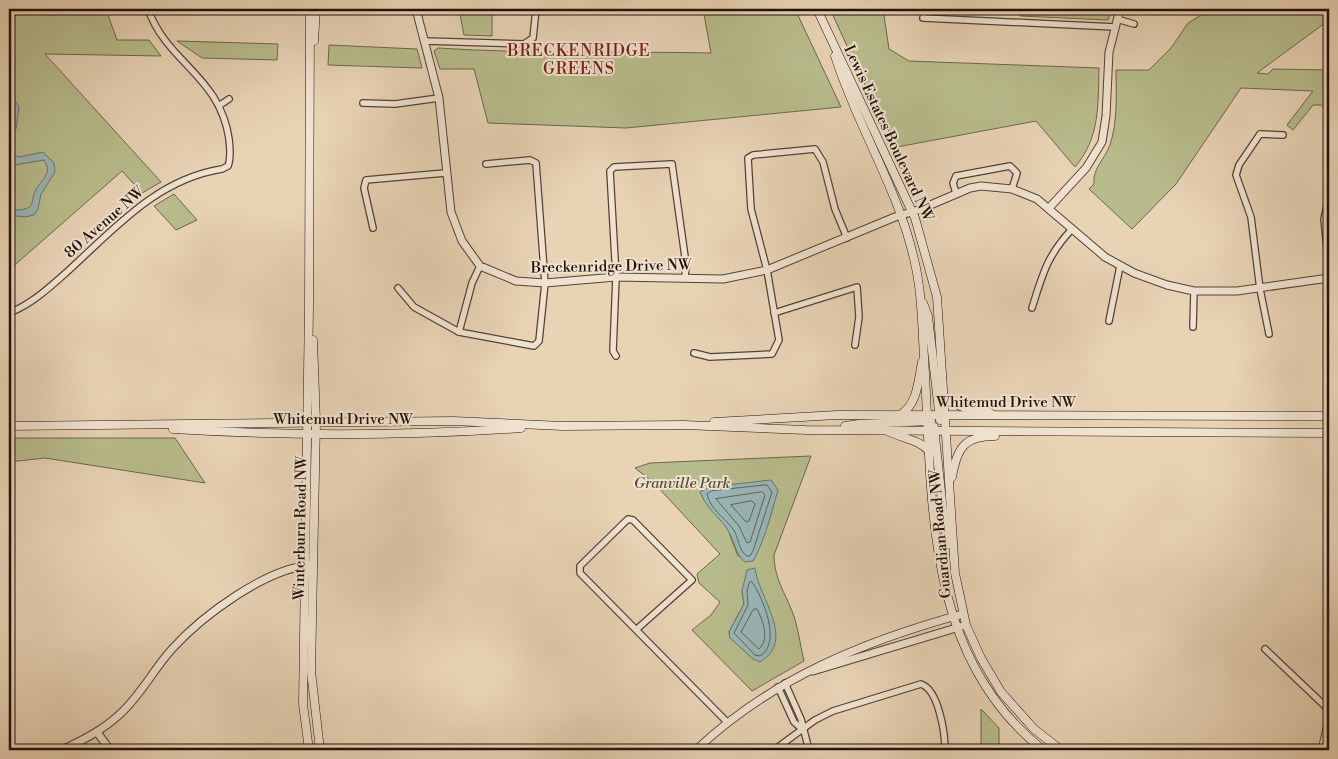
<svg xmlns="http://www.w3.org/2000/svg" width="1338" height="759" font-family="'Libre Bodoni',serif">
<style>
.green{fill:#b8bc8c;stroke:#6c674c;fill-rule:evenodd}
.water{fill:#99b6b6;stroke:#697472}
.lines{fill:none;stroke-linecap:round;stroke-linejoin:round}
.shore{stroke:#5c6460;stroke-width:1}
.minor-casing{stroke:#524236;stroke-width:8}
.tertiary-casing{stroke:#524236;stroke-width:9}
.secondary-casing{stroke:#20120b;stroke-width:9}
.minor{stroke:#f0e2cf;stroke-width:5.5}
.tertiary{stroke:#f0e2cf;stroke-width:7}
.secondary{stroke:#f0e2cf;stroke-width:8}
.labels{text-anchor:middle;stroke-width:4;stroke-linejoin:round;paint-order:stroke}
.street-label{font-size:15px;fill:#20120b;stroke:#f0e2cf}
.park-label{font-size:15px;font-style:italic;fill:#554e38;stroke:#f0e2cf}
.neighbourhood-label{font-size:16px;letter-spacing:1px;fill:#7a1f14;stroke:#f0e2cf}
</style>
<rect width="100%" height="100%" fill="#e8d3b5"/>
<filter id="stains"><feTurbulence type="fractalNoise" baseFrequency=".004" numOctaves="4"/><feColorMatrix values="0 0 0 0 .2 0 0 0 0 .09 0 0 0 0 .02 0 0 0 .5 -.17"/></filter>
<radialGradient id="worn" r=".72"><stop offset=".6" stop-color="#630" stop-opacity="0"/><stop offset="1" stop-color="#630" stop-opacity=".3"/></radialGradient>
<g class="green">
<polygon points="9,9 106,9 117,40 149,40 161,56 45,54 161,182 142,193 122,171 9,270"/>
<polygon points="459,9 492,9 492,36 464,35"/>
<path d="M703,9H795L841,107L626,128L488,123L474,69H440L434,51L438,48C529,54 620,51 711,53Z"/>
<path d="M830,9H883L889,49L909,61L1099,68C1098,105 1100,138 1075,167L1036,121L897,147L865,85Z"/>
<polygon points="1020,9 1112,9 1108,20 1020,16"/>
<path d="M1211,9H1329V20L1257,73L1268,74L1273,69L1329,70V92H1324L1329,99V114L1321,105H1313L1293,130L1287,125L1313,91L1241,88L1176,184L1132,229L1089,189L1094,184C1092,169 1105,159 1110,145C1118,121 1116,94 1116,70H1149L1171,48L1188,23Z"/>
<polygon points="177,41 278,44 277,60 202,58"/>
<polygon points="329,45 417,49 422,68 328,65"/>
<polygon points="174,194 197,220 176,230 154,206"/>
<polygon points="9,438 175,438 205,483 45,458 9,462"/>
<path d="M811,456L774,555C774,577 784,591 792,611C798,626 800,644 804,661L752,691L692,630L711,615L720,602L699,583L697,574L720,554L654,483L635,468L650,463ZM772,511L753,561L738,556L729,533ZM754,568L756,575L730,638L729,632L744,604L742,591Z"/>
<polygon points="981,709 999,728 999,750 981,750"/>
</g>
<g class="water">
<polygon points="28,9 65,9 55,15 32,13"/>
<polygon points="9,92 19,107 16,129 9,135"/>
<path d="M43,152L54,163L55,172L41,194L38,209L34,215L25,217L9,215V209C15,210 23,211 29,207C34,203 32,197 35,192C40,179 54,175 44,160L9,166V154L19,157Z"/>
<path d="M771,480L778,490C771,514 765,540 753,561L745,562C736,554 735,544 730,534C722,518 708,512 700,492L709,487Z"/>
<path d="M755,568C758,597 797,640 760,662L753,659L730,638L729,632L744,604L742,591L747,570Z"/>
</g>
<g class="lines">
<g class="shore">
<path d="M767,485L772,492L753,551L750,556H747C738,550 739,537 733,529C724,517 710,509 707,494L711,491Z"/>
<polygon points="762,492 765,495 750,542 747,543 739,526 716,499"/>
<polygon points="752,501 755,504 749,521 746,522 731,505"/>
<path d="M752,582C763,597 782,644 760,656L755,655L734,633L748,605L747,591L749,583Z"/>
<path d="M757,609C763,621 770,638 759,649L741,632L753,610Z"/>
</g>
<g class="minor-casing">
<g id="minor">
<polyline points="925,9 923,18 1115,27"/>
<polyline points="1117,19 1134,24"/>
<polyline points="425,41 524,44 533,38 536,9"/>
<polyline points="363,103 395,104 439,98"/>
<polyline points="220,105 229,99"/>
<polyline points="956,193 953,183 956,176 1010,166 1017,173 1012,189"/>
<polyline points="1329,197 1324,219 1329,268"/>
<polyline points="373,228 364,188 366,180 445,173"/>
<polyline points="398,288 414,307 459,332 534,346 539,341 545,283 536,163 530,160 486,164"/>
<path d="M1032,308C1043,273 1047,256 1072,229"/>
<path d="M9,313C32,304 50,287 68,271C114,229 157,179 222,169L228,166C231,158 230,147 229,139C220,76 167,63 148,9"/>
<polyline points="774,313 857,287 859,317 855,345"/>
<polyline points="1109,321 1120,266"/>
<polyline points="1193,327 1194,291"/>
<polyline points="459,332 472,283 480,266"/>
<polyline points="1269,334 1260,289 1251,217 1236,175 1239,165 1260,134 1283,135"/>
<polyline points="694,353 710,357 772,354 779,340 767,270 751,209 748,158 753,155 815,149 823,162 835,209 847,238"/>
<polyline points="616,356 613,351 616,277 610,171 614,167 672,164 686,264 685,278"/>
<polyline points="637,629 692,580 633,520 628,519 580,566 580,573 727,722"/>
<polyline points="1265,649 1325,706 1329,714"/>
<polyline points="785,683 801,719 809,750"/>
<polyline points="778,687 794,722 802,729"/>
<path d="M774,750L815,720L833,711L921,684C939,690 945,734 945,750"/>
</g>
</g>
<g class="tertiary-casing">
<g id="tertiary">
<polyline points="416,9 439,98 451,212 462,241 480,266 516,281 545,283 616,277 723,279 767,270 895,217 921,209 970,188 981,186 1012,189 1037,199 1105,257 1134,273 1167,285 1194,291 1237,291 1329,278"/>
<polyline points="1049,208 1086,168 1102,142 1106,116 1109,52 1120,9"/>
<polyline points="813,671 966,625"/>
<polyline points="97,732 110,750"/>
<path d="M62,750C83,740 103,730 120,714C141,695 153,670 172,649C202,616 267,567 313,565"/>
<path d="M696,750C771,679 864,641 963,614"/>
<polyline points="1322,750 1329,719"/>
</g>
</g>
<g class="secondary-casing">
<g id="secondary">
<polyline points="817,9 915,218 937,297 955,573 966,625 981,658 1001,692 1034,729 1061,750"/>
<polyline points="314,41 316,9"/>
<path d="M835,56C857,126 898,188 914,259C922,291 922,325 924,357C933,496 922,654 1043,750"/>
<polyline points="923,303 928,316 940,420"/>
<polyline points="313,340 316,422 311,671 320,750"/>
<polyline points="944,399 963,407 990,413"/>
<path d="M900,415C918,404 918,381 922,362"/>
<polyline points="714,422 837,415 1329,416"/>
<polyline points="9,426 453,421 563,426 684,425 806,430 1329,433"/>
<polyline points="845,426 859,424 931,421"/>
<polyline points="934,427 945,529 949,544"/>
<path d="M173,429C288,436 406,436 521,428"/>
<path d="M886,430C901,439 918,438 930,452"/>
<path d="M952,477C957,448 964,436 995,436"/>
<polyline points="309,750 303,704 309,307 310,9"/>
</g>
</g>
<use href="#minor" class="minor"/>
<use href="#tertiary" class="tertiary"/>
<use href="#secondary" class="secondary"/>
</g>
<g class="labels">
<g class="street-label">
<text transform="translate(889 133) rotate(65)" y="5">Lewis Estates Boulevard NW</text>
<text transform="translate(104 222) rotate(-41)" y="5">80 Avenue NW</text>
<text transform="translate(611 266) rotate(-1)" y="5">Breckenridge Drive NW</text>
<text x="1006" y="407">Whitemud Drive NW</text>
<text x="343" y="424">Whitemud Drive NW</text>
<text transform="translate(300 528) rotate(-89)" y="5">Winterburn Road NW</text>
<text transform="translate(940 534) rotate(-95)" y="5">Guardian Road NW</text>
</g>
<g class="park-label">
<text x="682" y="488">Granville Park</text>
</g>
<g class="neighbourhood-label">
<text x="579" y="56">BRECKENRIDGE<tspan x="579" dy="18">GREENS</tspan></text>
</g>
</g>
<rect width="1338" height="759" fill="none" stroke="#e8d3b5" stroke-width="30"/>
<rect x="10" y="10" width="1318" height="739" fill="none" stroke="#20120b" stroke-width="2.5"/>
<rect x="15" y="15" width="1308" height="729" fill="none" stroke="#20120b"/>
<rect width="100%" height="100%" filter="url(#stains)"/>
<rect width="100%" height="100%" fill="url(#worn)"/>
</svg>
